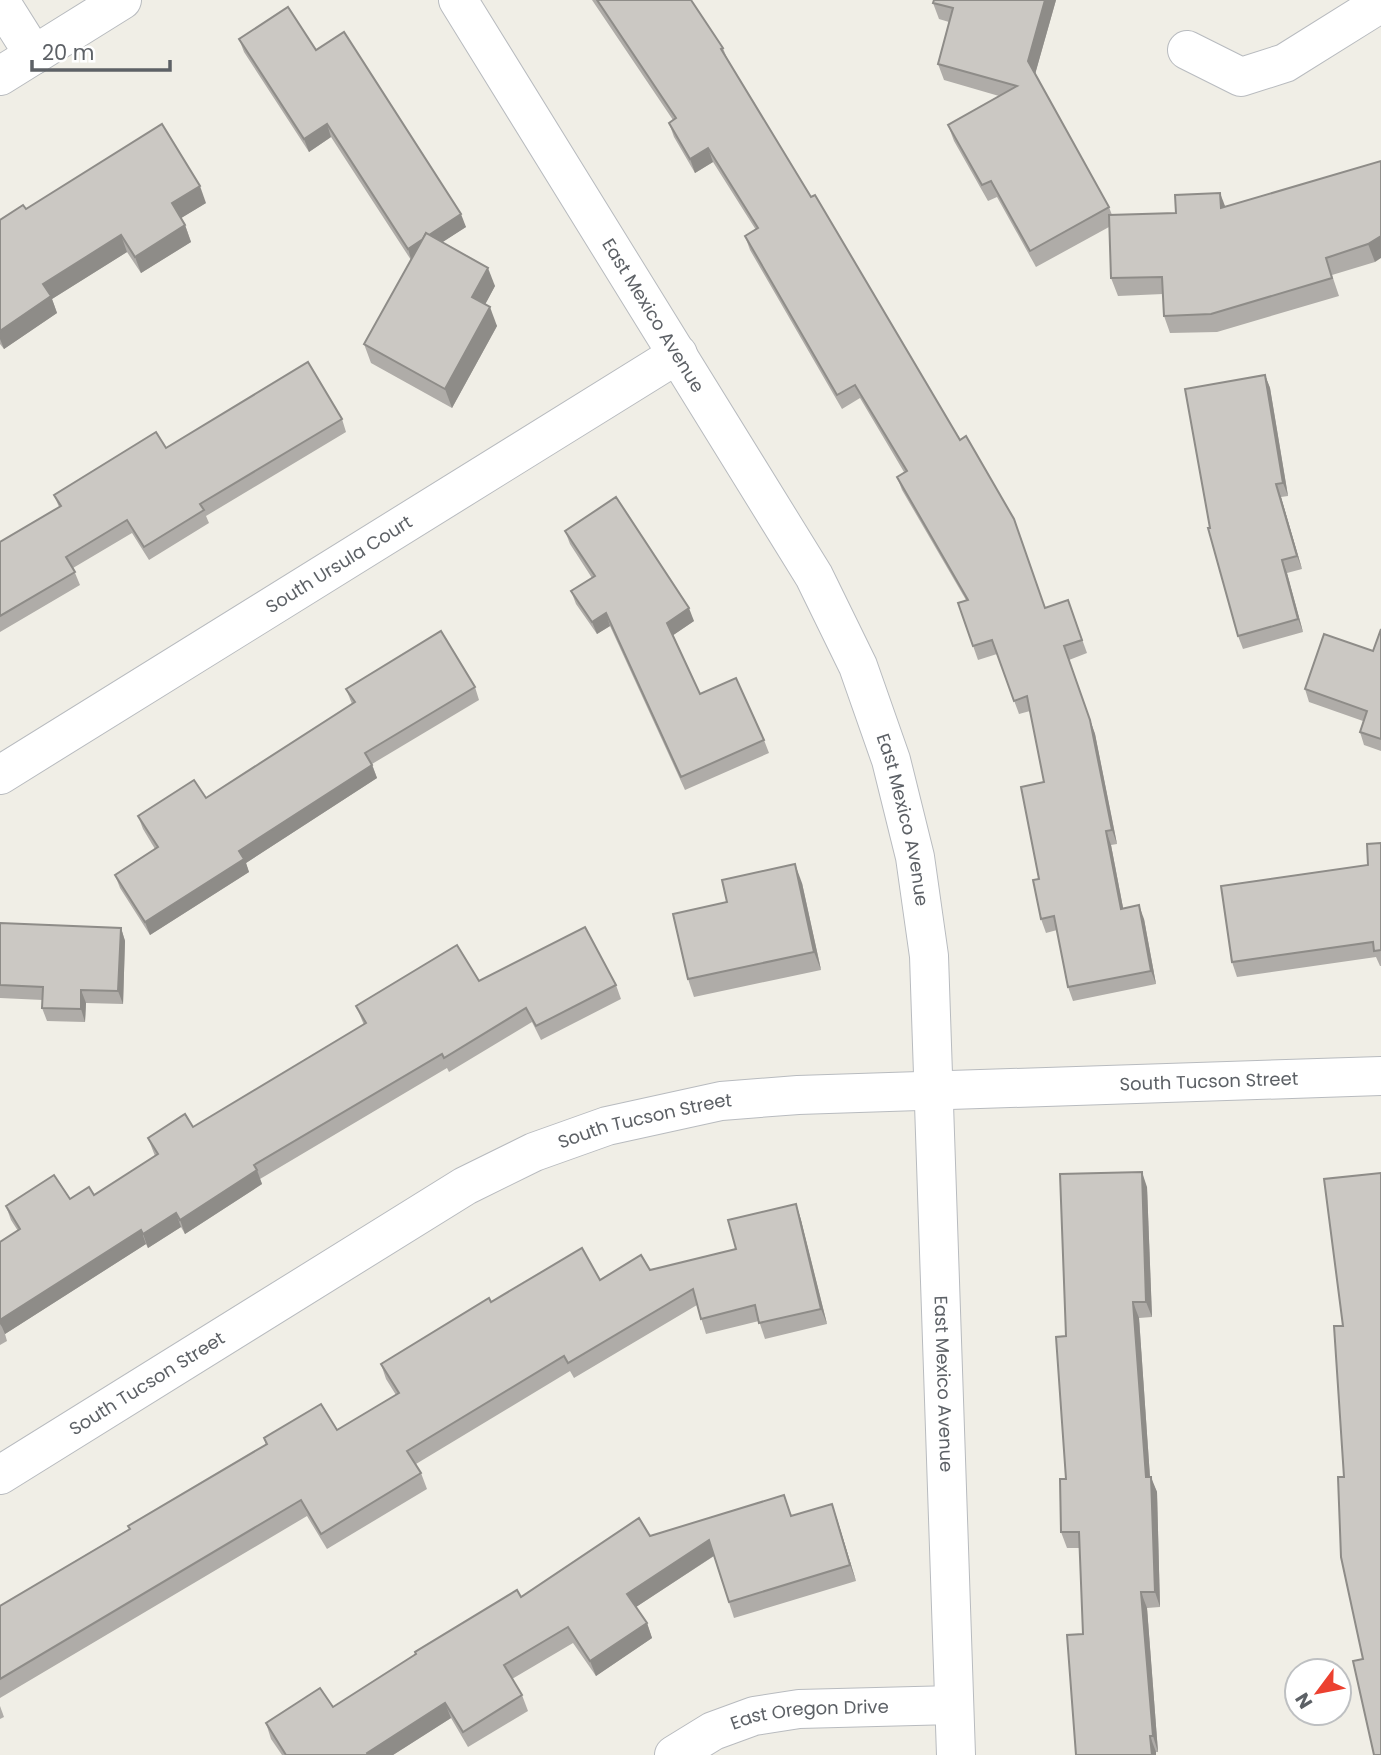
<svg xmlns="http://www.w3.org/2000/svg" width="1381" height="1755" font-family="Poppins,sans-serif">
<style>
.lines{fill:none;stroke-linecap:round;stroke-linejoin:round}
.minor-casing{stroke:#b8bbbf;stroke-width:40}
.tertiary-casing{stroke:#b8bbbf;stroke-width:40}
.minor{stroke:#fff;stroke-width:38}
.tertiary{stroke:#fff;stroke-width:38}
.wall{fill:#afaca8}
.shaded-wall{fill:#8e8c88}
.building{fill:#cbc8c3;stroke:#8e8c88;stroke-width:2}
.labels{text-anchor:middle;stroke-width:6;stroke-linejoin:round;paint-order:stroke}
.street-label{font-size:18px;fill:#5d6166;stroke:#fff}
</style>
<rect width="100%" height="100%" fill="#f0eee6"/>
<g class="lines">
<g class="minor-casing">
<g id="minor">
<path id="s1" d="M458,0L814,576L858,666L891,760L915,857L929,956L956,1755"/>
<polyline points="0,1 34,55"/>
<polyline points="1187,50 1241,77 1285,63 1381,3"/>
<path id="s2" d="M0,775L678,354"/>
<path id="s3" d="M0,1475L465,1186L534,1152L607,1126L721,1101L798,1095L1381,1076"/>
<path id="s4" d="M674,1755L713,1731L754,1716L799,1709L954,1705"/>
</g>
</g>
<g class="tertiary-casing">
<polyline id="tertiary" points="0,76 122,0"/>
</g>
<use href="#minor" class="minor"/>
<use href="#tertiary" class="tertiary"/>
</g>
<g class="wall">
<polygon points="592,0 691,0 723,48 728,61 1046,608 1068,600 1087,653 1069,660 1095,734 1117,844 1111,845 1123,908 1144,919 1156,984 1073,1001 1068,987 1057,930 1046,933 1041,919 1039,879 1044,782 1030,711 1019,714 997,654 978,660 958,603 966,600 902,490 897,477 904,472 860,398 842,409 750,250 745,236 756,230 713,162 695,173 674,137 669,123 673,120"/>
<polygon points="934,0 1056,0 1035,74 1109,207 1112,215 1176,213 1225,207 1381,161 1375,262 1332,275 1339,296 1217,332 1170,333 1164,316 1163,294 1118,296 1111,278 1109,227 1036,267 997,197 988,201 954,141 948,125 999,96 944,80 938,64 949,22 939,19 933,3"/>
<polygon points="239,39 316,50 466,227 442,242 495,286 485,304 497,326 452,408 371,363 364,344 411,260 331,137 309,152 244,52"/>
<polygon points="206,203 181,218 185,225 191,242 141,273 127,252 52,299 57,313 4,349 0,344 0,220 26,209"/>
<polygon points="1265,375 1270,388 1288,496 1281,497 1302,569 1287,573 1303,632 1243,649 1238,636 1210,528"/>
<polygon points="342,419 346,432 206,516 209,523 149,560 132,533 73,568 80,585 0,632 0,542 59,507 54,495 166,448"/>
<polygon points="565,531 694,621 673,635 700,694 764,740 769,753 685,790 610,626 597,634 576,604 571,591 592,578 570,544"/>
<polygon points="1381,629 1381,751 1364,745 1360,732 1363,721 1309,702 1305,689 1373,651"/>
<polygon points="475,687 479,700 372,764 377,778 246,863 249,872 150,935 120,888 115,875 155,849 143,829 138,816 206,798 352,704 346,689"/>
<polygon points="1381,843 1381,966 1380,966 1376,957 1237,977 1232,962 1368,865"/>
<polygon points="802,883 821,970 694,997 688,979 727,902"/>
<polygon points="0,923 121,928 125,941 123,1004 86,1003 85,1022 47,1021 42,1008 43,1000 0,998"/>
<polygon points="479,981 616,985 621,999 541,1040 532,1022 449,1072 447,1068 260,1179 262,1184 185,1234 181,1227 148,1248 146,1244 5,1334 7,1341 0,1345 0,1242 18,1231 11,1220 6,1206 70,1199 94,1195 155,1156 148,1138 193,1127 364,1025 356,1006"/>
<polygon points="1147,1187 1152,1317 1139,1318 1150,1477 1157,1492 1160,1607 1147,1608 1158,1752 1156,1752 1156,1755 1076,1755 1083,1634 1080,1548 1067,1548 1061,1532 1066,1479 1066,1336"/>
<polygon points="796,1204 801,1220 827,1324 765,1339 759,1321 706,1334 697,1305 574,1378 570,1371 416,1464 421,1473 427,1489 327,1549 307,1516 0,1698 0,1606 129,1529 128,1526 266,1445 264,1438 337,1430 396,1395 386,1379 381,1364 491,1302 650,1270 736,1249"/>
<polygon points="792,1516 837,1519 856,1581 734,1618 714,1556 636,1607 647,1623 652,1638 596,1676 573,1643 512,1679 522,1695 528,1711 468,1747 451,1718 393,1755 282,1755 271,1739 266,1723 333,1707 521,1597 650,1536"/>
<polygon points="0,1706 4,1717 0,1719"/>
</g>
<g class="shaded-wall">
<polygon points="1045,0 1056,0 1034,78 1028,61"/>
<polygon points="327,124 331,137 309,152 304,139"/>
<polygon points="708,148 713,162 695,173 690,159"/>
<polygon points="200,186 206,203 178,220 172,203"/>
<polygon points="1220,193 1227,211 1221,208"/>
<polygon points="461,214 466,227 412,262 408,249"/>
<polygon points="185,225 191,242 141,273 135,257"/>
<polygon points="121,235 127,252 52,299 57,313 4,349 0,339 0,331 43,284"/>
<polygon points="1381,236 1381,258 1375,262 1368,244"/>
<polygon points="488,268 495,286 479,316 472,297"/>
<polygon points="490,307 497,326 452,408 445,389"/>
<polygon points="1265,375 1270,388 1288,496 1283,483"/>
<polygon points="1276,484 1281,497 1302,569 1297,556"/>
<polygon points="1282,560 1287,573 1303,632 1298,619"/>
<polygon points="689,608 694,621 672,636 667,623"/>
<polygon points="606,613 610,626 597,634 592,622"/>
<polygon points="1064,646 1095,734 1117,844 1112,830"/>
<polygon points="372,765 377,778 246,863 249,872 150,935 145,922 239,851"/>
<polygon points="1106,831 1111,845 1126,923 1121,909"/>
<polygon points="795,864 802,883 821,970 814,952"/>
<polygon points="1139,905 1144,919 1156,984 1151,971"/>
<polygon points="121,928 125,941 123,1004 118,991"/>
<polygon points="81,990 86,1003 85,1022 81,1009"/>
<polygon points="257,1170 262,1184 185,1234 180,1220"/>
<polygon points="1142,1172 1147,1187 1152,1317 1146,1302"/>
<polygon points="796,1204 801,1220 827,1324 821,1309"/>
<polygon points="176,1213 181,1227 148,1248 143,1234"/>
<polygon points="141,1230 146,1244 5,1334 2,1327 0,1324 0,1320"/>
<polygon points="1133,1302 1139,1318 1151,1492 1146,1477"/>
<polygon points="1151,1477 1157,1492 1160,1607 1155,1592"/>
<polygon points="832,1504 837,1519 856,1581 850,1565"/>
<polygon points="709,1540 715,1555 633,1609 627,1594"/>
<polygon points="1141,1592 1147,1608 1158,1752 1153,1736"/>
<polygon points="647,1623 652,1638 596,1676 590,1661"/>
<polygon points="445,1703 451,1718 393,1755 367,1755 367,1753"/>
<polygon points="1150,1736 1156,1752 1156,1755 1152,1755"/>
</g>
<g class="building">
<polygon points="597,0 691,0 723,48 721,49 811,197 815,195 960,440 966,436 1014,519 1045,608 1068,600 1082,640 1064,646 1090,720 1112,830 1106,831 1121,909 1139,905 1151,971 1068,987 1054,916 1041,919 1033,880 1039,879 1021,787 1044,782 1027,696 1014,701 992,640 973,646 958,603 968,600 897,477 907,471 855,385 837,395 745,236 758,228 708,148 690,159 669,123 676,118"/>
<polygon points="934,0 1045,0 1028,61 1109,207 1030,251 991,181 982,185 948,125 1017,86 938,64 953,8 933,3"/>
<polygon points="288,7 316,50 344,32 461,214 429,235 426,233 423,239 408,249 327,124 304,139 239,39"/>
<polygon points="162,124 200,186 172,203 185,225 135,257 121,235 43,284 51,296 0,331 0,220 23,205 26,209"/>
<polygon points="1381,161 1381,236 1368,244 1326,258 1332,278 1211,314 1164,316 1162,277 1111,278 1109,215 1176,213 1175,195 1220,193 1221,208"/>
<polygon points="426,233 488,268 472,297 490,307 445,389 364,344"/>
<polygon points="308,362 342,419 200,504 204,510 144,547 127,520 66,557 75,572 0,616 0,542 61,506 54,495 156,432 166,448"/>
<polygon points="1265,375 1283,483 1276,484 1297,556 1282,560 1298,619 1238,636 1208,528 1210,528 1185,389"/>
<polygon points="616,497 689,608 667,623 700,694 736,678 764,740 681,777 606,613 592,622 571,591 595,576 565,531"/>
<polygon points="1381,629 1381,739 1360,732 1367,711 1305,689 1324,634 1373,651"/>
<polygon points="441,631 475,687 365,753 372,765 239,851 244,859 145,922 115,875 158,847 138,816 194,780 206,798 355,702 346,689"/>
<polygon points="1381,843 1381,950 1374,951 1373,942 1232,962 1221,886 1368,865 1367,844"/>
<polygon points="795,864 814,952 688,979 673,914 727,902 722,880"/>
<polygon points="0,923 121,928 118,991 81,990 81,1009 42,1008 43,987 0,985"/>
<polygon points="585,927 616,985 536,1026 526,1008 444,1058 442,1054 254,1165 257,1170 180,1220 176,1213 143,1234 141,1230 0,1320 0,1242 20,1229 6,1206 54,1175 70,1199 89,1187 94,1195 158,1154 148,1138 185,1114 193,1127 366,1023 356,1006 457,945 479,981"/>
<polygon points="1142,1172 1146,1302 1133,1302 1146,1477 1151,1477 1155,1592 1141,1592 1153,1736 1150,1736 1152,1755 1076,1755 1067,1635 1083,1634 1079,1532 1061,1532 1060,1479 1066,1479 1056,1337 1066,1336 1060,1174"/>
<polygon points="1381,1173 1381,1755 1374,1755 1353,1661 1363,1659 1341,1557 1338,1477 1344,1477 1334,1326 1343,1326 1324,1179"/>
<polygon points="796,1204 821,1309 759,1323 755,1305 701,1319 693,1289 568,1363 564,1356 407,1451 421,1473 321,1534 301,1500 0,1679 0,1606 130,1529 128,1526 267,1444 264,1438 321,1404 337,1430 399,1393 381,1364 489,1298 491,1302 582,1248 600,1280 641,1255 650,1270 736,1249 728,1220"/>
<polygon points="784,1495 791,1516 832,1504 850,1565 729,1602 709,1540 627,1594 647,1623 590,1661 568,1627 504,1665 522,1695 463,1732 445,1703 367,1753 368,1755 286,1755 266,1723 320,1688 333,1707 416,1654 415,1652 517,1590 521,1597 639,1518 650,1536"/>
</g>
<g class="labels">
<g class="street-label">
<text dy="6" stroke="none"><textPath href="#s1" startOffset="371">East Mexico Avenue</textPath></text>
<text dy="6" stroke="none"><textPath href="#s2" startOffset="399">South Ursula Court</textPath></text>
<text dy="6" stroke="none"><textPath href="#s1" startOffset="938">East Mexico Avenue</textPath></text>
<text dy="6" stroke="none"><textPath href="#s3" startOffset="1307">South Tucson Street</textPath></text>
<text dy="6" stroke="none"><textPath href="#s3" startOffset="740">South Tucson Street</textPath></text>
<text dy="6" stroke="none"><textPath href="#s3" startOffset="173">South Tucson Street</textPath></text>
<text dy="6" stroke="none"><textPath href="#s1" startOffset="1505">East Mexico Avenue</textPath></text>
<text dy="6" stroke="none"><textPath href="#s4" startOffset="145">East Oregon Drive</textPath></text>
</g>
</g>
<g transform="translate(1318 1692) rotate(238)"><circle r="33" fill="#ffffff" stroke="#bec0c2" stroke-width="2"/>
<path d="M0-5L12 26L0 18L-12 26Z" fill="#ec4130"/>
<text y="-10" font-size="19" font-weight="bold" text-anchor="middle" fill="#5d6166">N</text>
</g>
<path d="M32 60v10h138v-10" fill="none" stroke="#5d6166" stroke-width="3.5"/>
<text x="42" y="60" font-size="21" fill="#5d6166" stroke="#ffffff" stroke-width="5" paint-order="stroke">20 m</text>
</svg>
